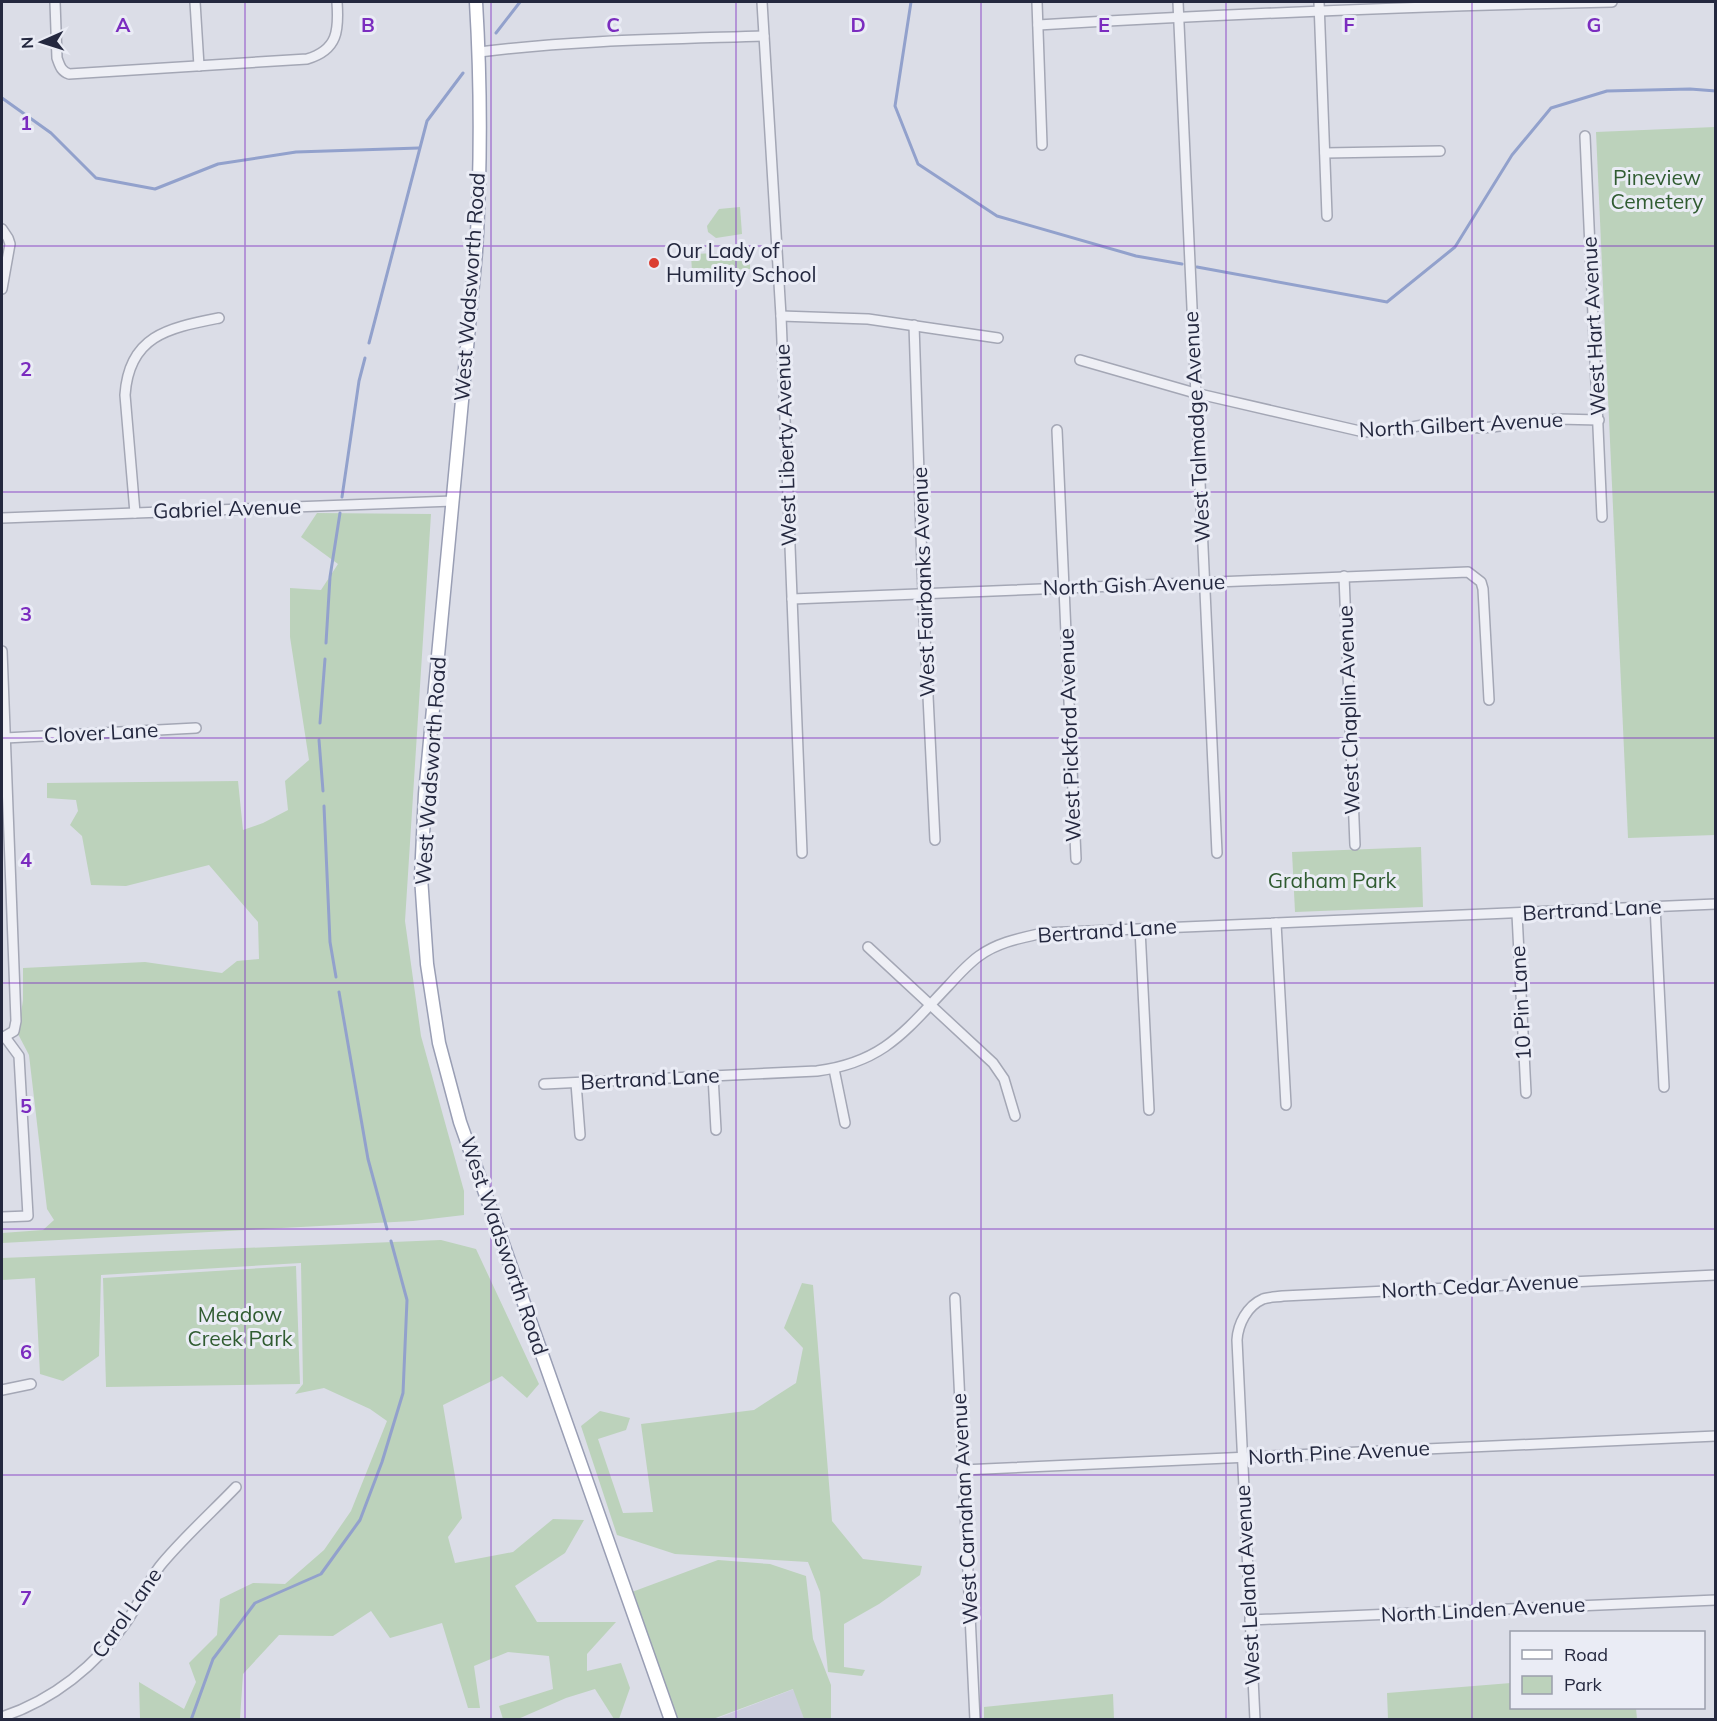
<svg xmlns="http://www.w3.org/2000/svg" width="1717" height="1721" font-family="Mulish,sans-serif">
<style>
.built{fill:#cdcfdd}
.green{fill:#bcd2bb}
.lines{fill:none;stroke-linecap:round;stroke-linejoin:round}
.stream{stroke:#92a1cc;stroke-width:3}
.minor-casing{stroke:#a4a7b5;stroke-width:12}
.major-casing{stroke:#999eb4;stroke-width:15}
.minor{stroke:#eeeff5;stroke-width:9}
.major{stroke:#fff;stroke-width:12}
.grid{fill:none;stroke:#7b2cbf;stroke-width:1.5;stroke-opacity:0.55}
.poi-dot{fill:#db3d31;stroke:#eaecf5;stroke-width:2}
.labels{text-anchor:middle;stroke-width:6;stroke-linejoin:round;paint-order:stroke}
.park-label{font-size:21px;fill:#305c31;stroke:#eaecf5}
.poi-label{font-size:21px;fill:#24283f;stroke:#eaecf5;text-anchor:start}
.street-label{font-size:21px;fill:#24283f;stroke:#eaecf5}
.grid-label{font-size:20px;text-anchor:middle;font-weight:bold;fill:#7b2cbf;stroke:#eaecf5;stroke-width:6;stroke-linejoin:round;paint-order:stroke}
</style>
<rect width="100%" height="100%" fill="#dbdde7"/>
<polygon class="built" points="794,1689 804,1719 713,1720"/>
<g class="green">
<polygon points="1715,127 1715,835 1628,838 1596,132"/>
<polygon points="740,207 742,234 716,238 708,232 707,226 719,209"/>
<polygon points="750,252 750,269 692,272 691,254"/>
<polygon points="317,513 431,514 405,921 421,1036 464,1191 464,1215 413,1221 2,1243 2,1233 43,1230 54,1220 47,1209 29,1055 18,1034 23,1000 23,968 145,962 222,973 237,961 259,959 258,922 209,865 126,886 91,885 82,836 70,825 78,811 76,800 47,798 47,783 238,781 243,830 263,823 288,810 285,781 309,760 290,637 290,588 321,590 338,564 301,537"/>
<polygon points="1421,847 1423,907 1295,912 1292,852"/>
<polygon points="441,1240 476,1249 539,1384 527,1398 502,1376 443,1405 462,1518 448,1537 455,1563 513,1552 553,1519 584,1520 565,1553 515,1586 537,1622 616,1622 587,1654 587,1671 621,1663 630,1688 619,1719 614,1719 595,1689 566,1698 518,1719 503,1719 499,1706 553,1689 549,1656 508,1652 474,1666 480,1708 468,1708 442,1623 390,1638 371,1611 333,1636 279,1635 243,1674 240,1719 140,1719 139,1682 184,1709 196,1682 189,1663 217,1635 220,1599 253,1583 285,1584 324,1550 351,1511 387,1421 370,1409 324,1388 295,1394 303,1384 301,1263 101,1275 99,1356 63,1381 40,1374 35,1278 2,1280 2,1258"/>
<polygon points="296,1266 300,1384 106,1387 103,1278"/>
<polygon points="802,1283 813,1285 832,1521 863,1559 922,1566 920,1575 879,1604 844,1624 844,1667 865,1670 862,1676 828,1672 820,1592 808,1562 675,1554 617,1535 581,1426 600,1411 630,1418 626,1430 598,1439 623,1513 653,1512 641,1424 754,1410 796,1383 803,1348 784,1328"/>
<polygon points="718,1560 770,1564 806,1576 813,1639 831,1685 831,1719 804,1719 793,1689 713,1719 676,1719 632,1592"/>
<polygon points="1511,1683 1512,1708 1636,1708 1637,1719 1388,1719 1387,1693"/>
<polygon points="1113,1694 1114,1719 984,1719 984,1707"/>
</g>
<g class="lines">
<g class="stream">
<polyline points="911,2 895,106 918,164 997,216 1136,256 1182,264"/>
<polyline points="496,33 520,2"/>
<polyline points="2,98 51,133 96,178 155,189 218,164 296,152 419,148"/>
<polyline points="1197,267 1387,302 1455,247 1512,155 1551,108 1607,91 1690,89 1716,91"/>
<polyline points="369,343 427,121 463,73"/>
<polyline points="342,497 359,381 365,358"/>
<polyline points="326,643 330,577 340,513"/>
<polyline points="320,723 325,659"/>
<polyline points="319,740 323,791"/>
<polyline points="324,806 330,942 336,977"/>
<polyline points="339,992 368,1159 387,1229"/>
<polyline points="191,1720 213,1659 255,1603 321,1574 360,1520 382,1462 403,1393 407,1300 391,1241"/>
</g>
<g class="minor-casing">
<g id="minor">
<path d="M55,2L57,58C60,66 61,71 69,74L307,59C338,50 339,30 337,2"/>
<polyline points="195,2 199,66"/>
<polyline points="762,2 781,316 802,853"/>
<polyline points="1037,2 1042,145"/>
<polyline points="1178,2 1217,853"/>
<polyline points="1319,2 1327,216"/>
<path d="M1038,25C1229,14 1420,6 1612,2"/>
<path d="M479,52C574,40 669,39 764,36"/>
<polyline points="1585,136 1602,517"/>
<polyline points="1325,153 1440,151"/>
<polyline points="2,229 8,238 10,244 2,289"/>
<polyline points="781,316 868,319 998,338"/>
<polyline points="914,325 923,593 935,840"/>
<polyline points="1080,360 1195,393 1364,432 1407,428 1423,425 1483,428 1558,419 1599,420"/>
<polyline points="1057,430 1076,859"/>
<path d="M135,513L125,395C129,335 169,328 219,318"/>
<polyline points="2,518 453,501"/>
<polyline points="1344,576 1355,845"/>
<polyline points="792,599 1468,572 1481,582 1483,589 1489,700"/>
<polyline points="2,651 16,1021 14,1031 2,1038"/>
<polyline points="5,738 196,728"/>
<polyline points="1655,906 1664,1087"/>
<polyline points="1517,914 1526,1093"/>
<polyline points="1276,923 1286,1105"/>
<polyline points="1140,929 1149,1110"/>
<polyline points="868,947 993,1063 1004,1079 1015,1116"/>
<polyline points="834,1069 845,1123"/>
<polyline points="713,1076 716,1130"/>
<polyline points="576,1083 580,1135"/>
<path d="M544,1084L817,1071C884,1062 905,1031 949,985C958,975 968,964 979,956C998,942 1021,938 1043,933L1716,904"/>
<polyline points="2,1217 28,1216 19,1056 5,1037"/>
<polyline points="955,1298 975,1720"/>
<polyline points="2,1390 31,1384"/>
<polyline points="962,1470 1716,1436"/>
<polyline points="1250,1620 1716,1600"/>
<path d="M2,1717C53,1700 96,1666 127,1621C139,1604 147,1583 160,1566C181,1540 212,1512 236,1487"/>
<path d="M1255,1720L1237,1340C1238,1324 1247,1306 1263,1299C1268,1297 1277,1297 1283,1296L1716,1275"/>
</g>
</g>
<g class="major-casing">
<path id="major" d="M476,2C481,85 481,169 476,252L425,794L421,877L427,964L439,1043L460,1122L671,1720"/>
</g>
<use href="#minor" class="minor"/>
<use href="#major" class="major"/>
</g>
<path class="grid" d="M245,2V1720M491,2V1720M736,2V1720M981,2V1720M1226,2V1720M1472,2V1720M2,246H1716M2,492H1716M2,738H1716M2,983H1716M2,1229H1716M2,1475H1716"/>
<circle class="poi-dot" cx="654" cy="263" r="6"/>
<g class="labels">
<g class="park-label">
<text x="1657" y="185">Pineview<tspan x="1657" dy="24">Cemetery</tspan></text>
<text x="1332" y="888">Graham Park</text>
<text x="240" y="1322">Meadow<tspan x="240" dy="24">Creek Park</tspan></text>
</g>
<g class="poi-label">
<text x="666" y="258">Our Lady of<tspan x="666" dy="24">Humility School</tspan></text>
</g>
<g class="street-label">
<text transform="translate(470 287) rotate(-86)" y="7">West Wadsworth Road</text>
<text transform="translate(1594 326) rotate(-93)" y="7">West Hart Avenue</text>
<text transform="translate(1461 425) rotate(-3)" y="7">North Gilbert Avenue</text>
<text transform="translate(1197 427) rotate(-93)" y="7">West Talmadge Avenue</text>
<text transform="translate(786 445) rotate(-92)" y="7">West Liberty Avenue</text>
<text transform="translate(227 509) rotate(-2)" y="7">Gabriel Avenue</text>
<text transform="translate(924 582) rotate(-92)" y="7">West Fairbanks Avenue</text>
<text transform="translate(1134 585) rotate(-2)" y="7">North Gish Avenue</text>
<text transform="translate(1349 710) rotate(-92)" y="7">West Chaplin Avenue</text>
<text transform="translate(101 733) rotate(-3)" y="7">Clover Lane</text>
<text transform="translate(1070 735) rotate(-92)" y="7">West Pickford Avenue</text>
<text transform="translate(431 771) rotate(-86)" y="7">West Wadsworth Road</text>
<text transform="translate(1592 910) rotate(-3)" y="7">Bertrand Lane</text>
<text transform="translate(1107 931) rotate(-4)" y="7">Bertrand Lane</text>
<text transform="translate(1521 1003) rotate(-93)" y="7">10 Pin Lane</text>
<text transform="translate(650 1079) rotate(-3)" y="7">Bertrand Lane</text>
<text transform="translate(504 1246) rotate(71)" y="7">West Wadsworth Road</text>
<text transform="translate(1480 1286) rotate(-3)" y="7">North Cedar Avenue</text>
<text transform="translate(1339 1453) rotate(-3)" y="7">North Pine Avenue</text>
<text transform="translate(965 1509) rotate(-93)" y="7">West Carnahan Avenue</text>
<text transform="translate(1248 1585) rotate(-93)" y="7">West Leland Avenue</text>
<text transform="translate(1483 1610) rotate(-3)" y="7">North Linden Avenue</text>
<text transform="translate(127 1613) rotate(-55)" y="7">Carol Lane</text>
</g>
</g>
<g class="grid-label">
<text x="123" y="32">A</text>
<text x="368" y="32">B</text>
<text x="613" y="32">C</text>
<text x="858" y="32">D</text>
<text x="1104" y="32">E</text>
<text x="1349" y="32">F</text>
<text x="1594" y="32">G</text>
<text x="26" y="130">1</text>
<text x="26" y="376">2</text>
<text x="26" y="621">3</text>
<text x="26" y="867">4</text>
<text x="26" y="1113">5</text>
<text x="26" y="1359">6</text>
<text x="26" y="1605">7</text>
</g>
<rect width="1717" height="1721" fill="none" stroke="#24283f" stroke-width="6"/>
<rect x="1510" y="1631" width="195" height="78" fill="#eaecf5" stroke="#9b9eac" stroke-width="1.5"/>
<rect x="1522" y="1650" width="30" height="9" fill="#ffffff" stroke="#9b9eac" stroke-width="1.5"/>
<text x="1564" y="1661" font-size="18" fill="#24283f">Road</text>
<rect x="1522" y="1676" width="30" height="18" fill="#bcd2bb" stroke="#9b9eac" stroke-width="1.5"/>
<text x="1564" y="1691" font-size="18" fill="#24283f">Park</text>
<g transform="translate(42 42) rotate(267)" stroke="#eaecf5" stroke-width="4.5" paint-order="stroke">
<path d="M0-4.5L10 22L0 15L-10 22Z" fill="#24283f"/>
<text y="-9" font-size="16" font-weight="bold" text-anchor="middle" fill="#24283f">N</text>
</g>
</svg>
